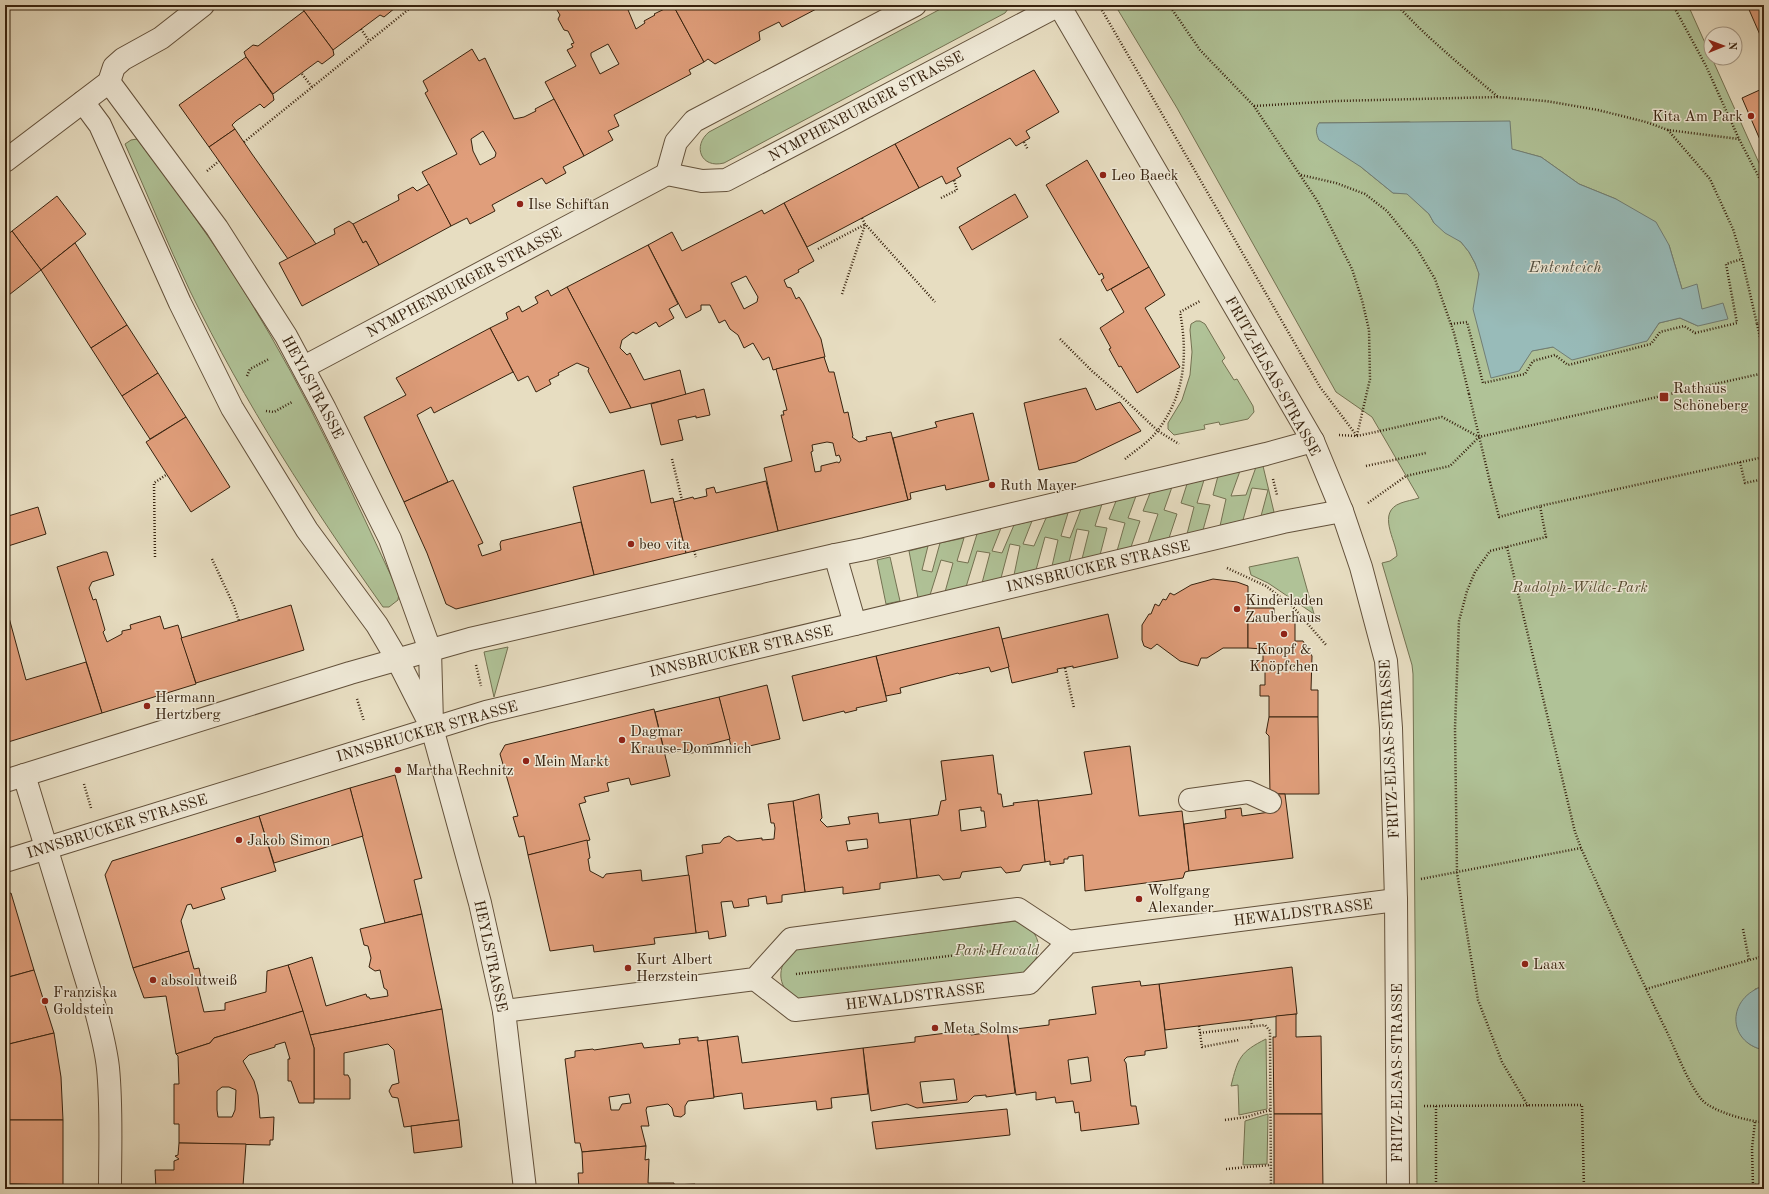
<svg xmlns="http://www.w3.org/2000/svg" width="1769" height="1194" font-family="'Old Standard TT',serif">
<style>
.green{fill:#b0c297;stroke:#747252;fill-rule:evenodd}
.water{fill:#98bbb9;stroke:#717e75}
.building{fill:#e09e7b;stroke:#37220e;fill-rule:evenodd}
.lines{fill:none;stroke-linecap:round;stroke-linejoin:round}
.minor-casing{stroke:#63513b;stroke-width:24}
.path{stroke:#37220e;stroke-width:2.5;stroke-dasharray:1 2;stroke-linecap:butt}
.minor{stroke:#efe9d7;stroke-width:22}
.path-bridge{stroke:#37220e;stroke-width:2.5;stroke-dasharray:1 2;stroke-linecap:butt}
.poi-dot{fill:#8f2418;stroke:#efe9d7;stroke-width:1.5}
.labels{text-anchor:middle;stroke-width:3;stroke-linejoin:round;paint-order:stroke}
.street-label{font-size:15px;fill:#37220e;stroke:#efe9d7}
.poi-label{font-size:15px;fill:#37220e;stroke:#efe9d7;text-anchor:start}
.park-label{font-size:15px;font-style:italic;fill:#554a30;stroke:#efe9d7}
.water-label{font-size:16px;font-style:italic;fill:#545041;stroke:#efe9d7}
</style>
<rect width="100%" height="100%" fill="#e7ddc1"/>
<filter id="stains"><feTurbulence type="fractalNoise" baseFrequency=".005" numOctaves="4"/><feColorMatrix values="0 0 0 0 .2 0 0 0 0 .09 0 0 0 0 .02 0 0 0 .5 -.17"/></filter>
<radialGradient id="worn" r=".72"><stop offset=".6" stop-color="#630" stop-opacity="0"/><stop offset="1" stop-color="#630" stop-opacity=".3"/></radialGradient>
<g class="green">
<path d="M948,5H1011L1005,13L724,163C701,169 692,146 709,132Z"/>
<path d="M1115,5H1688L1764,174V986L1755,989L1737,1026C1742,1040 1750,1047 1764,1050V1189H1417L1413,674L1412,665L1382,563L1390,561L1397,556C1396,540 1376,512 1401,503C1406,501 1413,500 1419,498L1372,417L1336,392L1177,108ZM1409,122L1541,157L1579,184L1616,199L1669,245L1682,289L1702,309L1698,326L1680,318L1659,323L1647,341L1553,347L1531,351L1519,371L1479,284V273L1475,263L1469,252L1461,242L1434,223L1429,214L1412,198L1407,193H1393L1361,167L1319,123Z"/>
<path d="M137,139C177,192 216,245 250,301C307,394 353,494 399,593L398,600L389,607H383C312,507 244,402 190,291C167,243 147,193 125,144L131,140Z"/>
<polygon points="1196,321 1200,321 1205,324 1225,358 1222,361 1234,380 1237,379 1253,406 1254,412 1248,419 1220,425 1219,422 1204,425 1205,429 1174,435 1168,429 1168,423 1182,400 1190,375 1192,352 1190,330 1191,324"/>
<polygon points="1263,466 1274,512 1261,516 1268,490 1252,488 1243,520 1220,526 1226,499 1213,495 1218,476 1240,471 1231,496 1246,495 1256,467"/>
<polygon points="1204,480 1197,503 1210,505 1203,530 1187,534 1194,507 1181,503 1187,484"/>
<polygon points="1172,487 1164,510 1177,514 1169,538 1148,543 1158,514 1143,511 1150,493"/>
<polygon points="1136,496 1128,518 1140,521 1131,547 1117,551 1125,523 1109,519 1116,501"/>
<polygon points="1102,504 1095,526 1107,528 1100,555 1082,559 1089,531 1077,529 1069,562 1052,566 1058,540 1045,537 1036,570 1014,575 1020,546 1010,544 1001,578 982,583 990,553 977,551 966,587 945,592 953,563 941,560 930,595 918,598 909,551 928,546 922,570 932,572 940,543 964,538 957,561 968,563 977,534 1001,528 992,551 1002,553 1014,525 1032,521 1023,544 1034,546 1046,518 1068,513 1061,536 1070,538 1081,509"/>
<polygon points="890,557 900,601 886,604 877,560"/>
<polygon points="1298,557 1314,614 1268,583 1251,575 1249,567"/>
<polygon points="508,647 494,697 484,652"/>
<path d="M1016,921C1044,929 1046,960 1021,974L798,1000C794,996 786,992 784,987C776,973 784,955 798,949Z"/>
<path d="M1266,1039L1267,1109L1239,1115L1238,1085L1231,1086C1238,1058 1240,1052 1266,1039Z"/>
<polygon points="1268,1114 1267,1164 1243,1165 1245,1121"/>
</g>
<g class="water">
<path d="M1510,121L1512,149L1541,157L1579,184L1616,199L1656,222L1669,245L1682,289L1697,284L1702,309L1723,303L1728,319L1698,326L1680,318L1659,323L1647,341L1572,360L1553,347L1532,351L1519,371L1491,378L1473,309L1479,274L1475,263L1469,252L1461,242L1445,233L1434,223L1429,214L1407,194L1393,193L1361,167L1319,140C1316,133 1315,129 1319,123Z"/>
<path d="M1764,986V1050C1726,1042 1727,997 1764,986Z"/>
</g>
<g class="building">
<polygon points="306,5 394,5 395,8 384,17 380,15 333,50 304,11 303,7"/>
<path d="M554,5H626L636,29L645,23L644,21L655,15L654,14L673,5L704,62L689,70L691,74L614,115L619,126L608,131L613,140L584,156L545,82L576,66L567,50L573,47L571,44L574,43L568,31L564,30L558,19L560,15ZM608,44L619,64L600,74L591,56V53Z"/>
<polygon points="673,5 819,5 820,7 782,27 779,22 759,32 760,40 715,64 708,59 704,62"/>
<polygon points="1747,5 1764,5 1764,44"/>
<polygon points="304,11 333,50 334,55 322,64 318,61 273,94 246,57 244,52 253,45 258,46"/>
<path d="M472,49L479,61L485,58L514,119L524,117L536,111L535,109L554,99L584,156L563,167L566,173L546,184L542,178L492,205L495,211L470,224L467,218L451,226L422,172L457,154L425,93L428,91L423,81ZM483,131L496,153L495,157L480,165L473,151L471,139Z"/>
<polygon points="246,57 273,95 274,100 264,108 260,104 236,121 232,125 235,129 209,147 179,105"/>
<polygon points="1034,70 1059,112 1026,131 1030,138 1016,146 1010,138 957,168 961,176 954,180 946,184 942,176 919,188 895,144"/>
<polygon points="1764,88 1764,149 1742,98"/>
<polygon points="235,129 252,154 316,244 288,259 219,161 209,147"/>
<polygon points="895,144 919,188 807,247 784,203"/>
<polygon points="1087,160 1149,267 1107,291 1101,280 1104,278 1102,273 1099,275 1046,185"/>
<polygon points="429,184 451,226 379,265 366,241 363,243 353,224 399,200 398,195 413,187 417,191"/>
<polygon points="1015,194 1028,217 972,250 959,227"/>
<polygon points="57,196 86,234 41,270 12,231"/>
<path d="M784,203L814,261L798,270L799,272L784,280L787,287L791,288L796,299L799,297L803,303L821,339L825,357L773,370L769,357L763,360L753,343L744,348L738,335L730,329L725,320L719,323L710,305H701V310L686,318L648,245L672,232L682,251L762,210L764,214ZM746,276L758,297L757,302L744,309L731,283Z"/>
<polygon points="349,221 353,224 363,243 366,241 379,265 302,306 279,263 335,234 334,229"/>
<polygon points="12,231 41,270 5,298 5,237"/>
<polygon points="75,243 127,325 91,348 41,270"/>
<polygon points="648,245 678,304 669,309 674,318 659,327 656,322 636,334 633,332 622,340 620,348 627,355 630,353 644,380 680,370 686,395 631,408 567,287"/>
<polygon points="1149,267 1165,295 1145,308 1180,367 1137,393 1121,366 1119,367 1109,349 1111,348 1100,328 1124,312 1111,289"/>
<polygon points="567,287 631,408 610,413 588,371 589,368 577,363 558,373 559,375 549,380 551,384 536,392 528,376 518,381 490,328 508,319 506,313 519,306 522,312 538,303 535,297 548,290 551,296"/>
<polygon points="127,325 158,373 122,396 91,348"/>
<polygon points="490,328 513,372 434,413 431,407 417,415 448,482 404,502 364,417 406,395 396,378"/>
<path d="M824,357L829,372H834L844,413L848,412L853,436L852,437L859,442L867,440L866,437L891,432L908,500L778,531L764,468L792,461L781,415H784L783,411L787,410L776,369ZM827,442L833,443L836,456L839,455L841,460L839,463L837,462L821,466V471L815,472L811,452L813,451L812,445Z"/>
<polygon points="158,373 186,417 150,439 122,396"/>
<polygon points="1086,388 1096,410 1120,402 1141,431 1076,462 1039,470 1024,403"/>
<polygon points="704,389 710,415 696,418 696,416 678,420 683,440 661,445 651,404"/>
<polygon points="973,413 989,480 946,490 945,485 910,493 911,499 908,500 893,438 937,427 935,422"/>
<polygon points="186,417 230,487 191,512 146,442"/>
<polygon points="644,470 651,503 673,498 686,553 594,575 573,487"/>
<polygon points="453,480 483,543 478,545 482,556 501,550 500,544 501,541 581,522 594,575 456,609 446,604 427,553 404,502"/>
<polygon points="766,481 778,531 686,553 674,502 693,497 694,499 707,496 706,489 714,487 716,493"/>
<polygon points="38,507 46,534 5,547 5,517"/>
<polygon points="103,552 107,552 114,575 92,582 89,588 93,600 96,599 105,630 103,632 107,642 122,634 122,631 131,629 130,625 160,616 164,629 178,625 196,684 102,713 57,567"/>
<polygon points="1213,579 1237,582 1248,586 1248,648 1223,648 1207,658 1201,658 1198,666 1180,661 1157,644 1151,649 1144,646 1142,640 1142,625 1149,614 1151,614 1155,604 1159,606 1163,599 1166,600 1170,593 1174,595 1191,585"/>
<polygon points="5,603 26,680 86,662 102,713 5,743"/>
<polygon points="291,605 304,650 196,683 181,638"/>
<polygon points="1248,608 1274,608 1274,621 1295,621 1295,641 1303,641 1312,656 1311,690 1318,690 1318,717 1269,717 1269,696 1260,696 1260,685 1265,685 1265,671 1257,671 1257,661 1263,661 1263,649 1248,648"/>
<polygon points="1108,614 1118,658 1073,668 1073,666 1057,669 1058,672 1012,683 1002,639"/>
<polygon points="999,627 1009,667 991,672 989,667 959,674 958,673 900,688 901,693 886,696 876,656"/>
<polygon points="876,656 887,701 856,708 857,710 845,713 844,711 803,721 792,676"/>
<polygon points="767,685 780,739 732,750 719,697"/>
<polygon points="719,697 730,739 707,745 708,749 688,754 687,749 665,754 655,712"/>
<polygon points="654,709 670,776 631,785 629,778 607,783 609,791 584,797 586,802 579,804 590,840 528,855 524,836 519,837 513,817 518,816 500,754 505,745"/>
<polygon points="1269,717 1318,717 1319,794 1270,794 1269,736 1266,733"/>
<polygon points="1130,746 1139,816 1182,811 1189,871 1185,872 1183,878 1085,891 1083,855 1068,857 1068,859 1064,859 1064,863 1050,865 1050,861 1045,862 1038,801 1092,794 1084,752"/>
<path d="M993,755L998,794H1001L1003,807L1014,805L1013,803L1038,800L1045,862L1023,865L1020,871L1006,873L1001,867L962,872L960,878L943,880L939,875L917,878L910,819L938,815L941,801L946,800L941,761ZM981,807V811H984L986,827L961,831L959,810Z"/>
<polygon points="395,775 422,878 414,880 422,914 385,923 350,788"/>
<polygon points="350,788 363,836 274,863 259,816"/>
<path d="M819,794L822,818L820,820L827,827L850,824L848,817L878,813L879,823L910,819L917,878L880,883V889L843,894V887L805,892L793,801ZM867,839L868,848L848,851L846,841Z"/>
<polygon points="1270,794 1285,794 1293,858 1189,871 1184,824 1226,818 1225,810 1241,808 1242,816 1270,812"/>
<polygon points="793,801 805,892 782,895 782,902 767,904 766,896 748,899 749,906 734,908 732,901 721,902 726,936 709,939 708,931 696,933 686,856 703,853 702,845 720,843 724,838 729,836 737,841 762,838 762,840 774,839 775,828 774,823 771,823 768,804"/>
<polygon points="259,816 276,871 221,888 225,899 193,909 191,904 187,905 181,921 189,951 133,968 105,875 112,861"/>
<polygon points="587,840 590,858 588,859 590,871 603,878 606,874 641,870 642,881 689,875 696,933 654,938 655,944 594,952 593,945 550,951 528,855"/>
<polygon points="11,893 34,970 5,978 5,895"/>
<polygon points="422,914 442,1009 310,1035 288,965 312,957 326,1006 366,994 367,997 369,997 370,999 388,996 387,990 384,988 380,970 375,971 369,967 371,958 368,946 364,945 360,929"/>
<polygon points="189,951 194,969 199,968 202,983 197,984 204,1012 225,1010 225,1003 266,992 267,971 288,965 303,1011 214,1038 210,1043 176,1054 166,996 144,998 133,968"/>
<polygon points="1292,967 1297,1014 1165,1030 1159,984"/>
<polygon points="34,970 54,1033 5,1045 5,978"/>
<path d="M1140,981L1141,986L1159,984L1167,1048L1145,1051V1055L1127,1057L1124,1060L1126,1063L1131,1106H1136L1139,1124L1081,1131L1079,1112L1075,1113L1073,1101L1056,1103L1055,1097L1036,1100V1092L1016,1095L1007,1030L1049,1025V1020L1096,1014L1092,987ZM1088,1057L1091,1081L1071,1084L1068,1060Z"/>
<polygon points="442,1009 459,1120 404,1127 398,1098 392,1097 389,1091 392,1085 399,1083 394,1050 388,1044 344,1053 344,1075 348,1075 350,1079 350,1099 314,1099 314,1048 310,1035"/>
<path d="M303,1011L314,1048V1103H299L291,1081H288V1059H290L285,1042L275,1045V1047L249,1055L243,1061L254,1081L258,1095L260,1118L274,1117L273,1140H270V1145L179,1143V1124H174V1084H179L178,1056L176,1054L210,1043L214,1038ZM222,1087H229L236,1090L235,1110L232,1117H218L217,1110V1091Z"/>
<polygon points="1296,1014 1296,1037 1321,1036 1322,1114 1274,1114 1273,1037 1276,1037 1276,1016"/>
<path d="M970,1030L971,1035L1007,1030L1015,1093L986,1097V1095L974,1096L968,1102L917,1108L907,1104L871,1111L863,1048L915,1042V1037ZM954,1079L957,1100L923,1103L920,1082Z"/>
<polygon points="54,1033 61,1077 63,1120 5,1120 5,1110 9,1110 5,1045"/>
<polygon points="738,1036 742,1063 863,1048 868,1094 831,1098 832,1108 817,1110 816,1101 744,1109 742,1093 714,1097 707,1040"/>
<path d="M698,1037V1041L707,1040L714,1098L688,1101L685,1106V1114L681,1117L674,1116L672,1108L668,1104L647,1107L646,1110L649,1126H641L646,1146L582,1152L580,1143H575L565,1059L575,1057V1051L593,1049L594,1050L642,1043L644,1048L680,1044L679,1039ZM629,1094L631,1103L622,1104L619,1110H611L609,1097Z"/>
<polygon points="1007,1109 1010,1135 876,1149 872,1122"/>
<polygon points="1274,1114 1322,1114 1323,1189 1274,1189"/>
<polygon points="5,1120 63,1120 63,1185 8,1184 8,1183 5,1183 5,1169 8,1169 9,1129 5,1129"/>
<polygon points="459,1120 462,1147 414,1153 411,1126"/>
<polygon points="179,1143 246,1144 243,1186 264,1187 264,1189 156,1189 155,1170 174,1170 174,1161 179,1159 175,1156 178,1155"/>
<polygon points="646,1146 645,1160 649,1159 648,1183 674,1183 674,1185 695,1184 695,1189 579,1189 578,1173 583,1173 582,1152"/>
<polygon points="8,1184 63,1185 63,1189 10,1189 11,1187 8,1187"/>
</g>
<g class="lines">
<g class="minor-casing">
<g id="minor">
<polyline points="1059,5 1313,441 1342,511 1361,567 1386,661 1391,728 1396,900 1398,1189"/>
<polyline points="109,82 217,228 286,336 325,409 390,539 430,650 432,723"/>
<polyline points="83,102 100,125 180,303 232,408 307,530 377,625 397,659 432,728 480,903 504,1011 525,1189"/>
<polyline points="5,161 109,82 114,67 123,59 161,38 203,5"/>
<polyline points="667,174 676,142 694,121 915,5"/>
<polyline points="304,367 667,174 702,181 726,180 1059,5"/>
<polyline points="835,555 855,624"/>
<path d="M24,775L96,1011C101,1030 106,1049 108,1068C112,1108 110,1149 110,1189"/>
<polyline points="5,781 350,673 470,639 835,555 865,549 1266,454 1313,441"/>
<polyline points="1190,800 1248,792 1270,802"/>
<polyline points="5,861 486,712 1283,522 1342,511"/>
<polyline points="755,979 795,1010 1029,983 1068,942 1396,900"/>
<polyline points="504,1011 755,979 791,939 1018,909 1068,942"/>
</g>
</g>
<g class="path">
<polyline points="1099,5 1320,387 1357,436"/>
<polyline points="1169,5 1200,50 1254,106 1318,202 1352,269 1362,300 1369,330 1370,379 1357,435"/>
<path d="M1397,5C1428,39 1463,67 1498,97"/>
<polyline points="1673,5 1706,66 1739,139 1764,187"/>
<polyline points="361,29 369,41"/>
<polyline points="302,74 312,87"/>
<polyline points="1254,106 1336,101 1498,97 1546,101 1598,110 1646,122 1668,130 1739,139"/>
<polyline points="1668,130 1710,179 1733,229 1742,259 1757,324"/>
<polyline points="244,142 414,5"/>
<polyline points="1024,142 1028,150"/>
<polyline points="207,171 219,161"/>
<polyline points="1301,175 1336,183 1365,194 1387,211 1416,247 1435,279 1454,333 1469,394"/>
<polyline points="941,198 957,190 954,180"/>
<polyline points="862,218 865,224 935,302"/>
<polyline points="818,249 864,225"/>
<polyline points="842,294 865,225"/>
<polyline points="1451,324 1467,322 1483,383 1525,374 1533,361 1555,355 1568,365 1651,344 1660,332 1684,326 1695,333 1737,323 1726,264 1742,259"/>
<polyline points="1060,339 1092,371 1122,397 1158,431 1179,444"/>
<polyline points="247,376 250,369 269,359"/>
<polyline points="266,411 274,412 292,402"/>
<polyline points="1339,435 1357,436 1380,431"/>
<polyline points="672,459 682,500"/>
<path d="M1125,459C1136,450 1150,441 1158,430C1185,394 1188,356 1180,312L1200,301"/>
<polyline points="1740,462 1745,483 1764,479"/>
<polyline points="1366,466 1426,453"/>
<polyline points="1273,479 1277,495"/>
<polyline points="1490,482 1499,517 1540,506"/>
<polyline points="1368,503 1406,476 1450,466 1479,437 1764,373"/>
<path d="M1507,547L1575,832L1581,848C1609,910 1637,971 1667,1032C1676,1051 1689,1085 1702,1100C1712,1111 1749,1122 1764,1122"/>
<polyline points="694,551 696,557"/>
<polyline points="155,557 154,483 166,475"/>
<polyline points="212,559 234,606 239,621"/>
<polyline points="1227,568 1266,586 1293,607 1327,646"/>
<polyline points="476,665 481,686"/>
<polyline points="1065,668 1074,708"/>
<polyline points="357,699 364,721"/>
<polyline points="84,784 91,808"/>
<polyline points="1421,879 1581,848"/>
<polyline points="1743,929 1749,960"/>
<polyline points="796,974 1025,947"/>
<polyline points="1646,989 1764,956"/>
<polyline points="1251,1020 1252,1026"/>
<polyline points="1199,1026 1202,1047 1239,1040"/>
<polyline points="1200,1033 1265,1025 1270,1031 1271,1189"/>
<polyline points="1424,1106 1582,1105 1584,1189"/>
<polyline points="1436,1106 1436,1189"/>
<polyline points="1528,1106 1502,1062 1478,1000 1457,873 1455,728 1459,621 1467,591 1475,572 1490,551 1546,537 1540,506 1764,457"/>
<polyline points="1225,1120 1246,1117 1270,1110"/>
<polyline points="1226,1169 1270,1165"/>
<polyline points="1753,1186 1752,1148 1755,1122"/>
<polyline points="1584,1187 1764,1185"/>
</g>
<use href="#minor" class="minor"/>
<g class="path-bridge">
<polyline points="1757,324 1764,355"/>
<polyline points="1469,394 1490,482"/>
<polyline points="1380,431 1442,417 1479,437"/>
</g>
</g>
<g class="poi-dot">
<circle cx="1751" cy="116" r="4"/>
<circle cx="1103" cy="175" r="4"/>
<circle cx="520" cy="204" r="4"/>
<rect x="1659" y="392" width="10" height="10" rx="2"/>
<circle cx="992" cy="485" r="4"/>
<circle cx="631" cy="544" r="4"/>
<circle cx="1237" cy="609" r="4"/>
<circle cx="1284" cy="634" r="4"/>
<circle cx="147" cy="706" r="4"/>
<circle cx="622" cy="740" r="4"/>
<circle cx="526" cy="761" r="4"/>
<circle cx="398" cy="770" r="4"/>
<circle cx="239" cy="840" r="4"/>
<circle cx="1139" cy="899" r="4"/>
<circle cx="1525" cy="964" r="4"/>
<circle cx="628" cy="968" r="4"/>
<circle cx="153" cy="980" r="4"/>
<circle cx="45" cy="1001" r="4"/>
<circle cx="935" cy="1028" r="4"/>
</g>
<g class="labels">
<g class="street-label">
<text transform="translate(866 106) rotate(-28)" y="5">NYMPHENBURGER STRASSE</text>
<text transform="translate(464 282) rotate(-28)" y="5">NYMPHENBURGER STRASSE</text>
<text transform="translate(1273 376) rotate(61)" y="5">FRITZ-ELSAS-STRASSE</text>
<text transform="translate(313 387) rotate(62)" y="5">HEYLSTRASSE</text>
<text transform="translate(1098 566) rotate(-13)" y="5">INNSBRUCKER STRASSE</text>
<text transform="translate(741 651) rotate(-13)" y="5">INNSBRUCKER STRASSE</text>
<text transform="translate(427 731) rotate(-16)" y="5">INNSBRUCKER STRASSE</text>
<text transform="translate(1389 749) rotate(-93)" y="5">FRITZ-ELSAS-STRASSE</text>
<text transform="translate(117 826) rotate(-17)" y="5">INNSBRUCKER STRASSE</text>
<text transform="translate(1303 912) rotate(-7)" y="5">HEWALDSTRASSE</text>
<text transform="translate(491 956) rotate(78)" y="5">HEYLSTRASSE</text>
<text transform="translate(915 996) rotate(-7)" y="5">HEWALDSTRASSE</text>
<text transform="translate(1397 1073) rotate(-90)" y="5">FRITZ-ELSAS-STRASSE</text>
</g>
<g class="poi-label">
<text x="1743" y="121" text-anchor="end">Kita Am Park</text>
<text x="1111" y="180">Leo Baeck</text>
<text x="528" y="209">Ilse Schiftan</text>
<text x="1673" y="393">Rathaus<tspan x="1673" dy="17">Schöneberg</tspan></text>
<text x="1000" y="490">Ruth Mayer</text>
<text x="639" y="549">beo vita</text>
<text x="1245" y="605">Kinderladen<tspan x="1245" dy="17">Zauberhaus</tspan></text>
<text x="1284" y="654" text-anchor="middle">Knopf &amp;<tspan x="1284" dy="17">Knöpfchen</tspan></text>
<text x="155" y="702">Hermann<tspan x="155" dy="17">Hertzberg</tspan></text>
<text x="630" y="736">Dagmar<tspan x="630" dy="17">Krause-Dommnich</tspan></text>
<text x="534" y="766">Mein Markt</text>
<text x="406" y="775">Martha Rechnitz</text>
<text x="247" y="845">Jakob Simon</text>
<text x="1147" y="895">Wolfgang<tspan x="1147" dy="17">Alexander</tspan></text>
<text x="636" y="964">Kurt Albert<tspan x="636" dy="17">Herzstein</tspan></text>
<text x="1533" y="969">Laax</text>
<text x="161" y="985">absolutweiß</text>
<text x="53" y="997">Franziska<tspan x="53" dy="17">Goldstein</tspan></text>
<text x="943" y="1033">Meta Solms</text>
</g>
<g class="park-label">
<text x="1580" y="592">Rudolph-Wilde-Park</text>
<text x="997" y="955">Park Hewald</text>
</g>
<g class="water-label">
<text x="1565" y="272">Ententeich</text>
</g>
</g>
<rect width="1769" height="1194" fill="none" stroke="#e7ddc1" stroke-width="20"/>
<rect x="6" y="6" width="1757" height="1182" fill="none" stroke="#37220e" stroke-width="2"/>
<rect x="10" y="10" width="1749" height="1174" fill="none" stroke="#37220e"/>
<g transform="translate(1723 46) rotate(89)"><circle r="19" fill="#efe9d7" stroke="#a59987"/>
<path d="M0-3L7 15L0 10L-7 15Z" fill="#8f2418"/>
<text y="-6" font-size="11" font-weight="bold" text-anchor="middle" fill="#37220e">N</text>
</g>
<rect width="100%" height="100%" filter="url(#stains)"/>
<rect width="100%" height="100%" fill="url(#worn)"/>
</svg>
